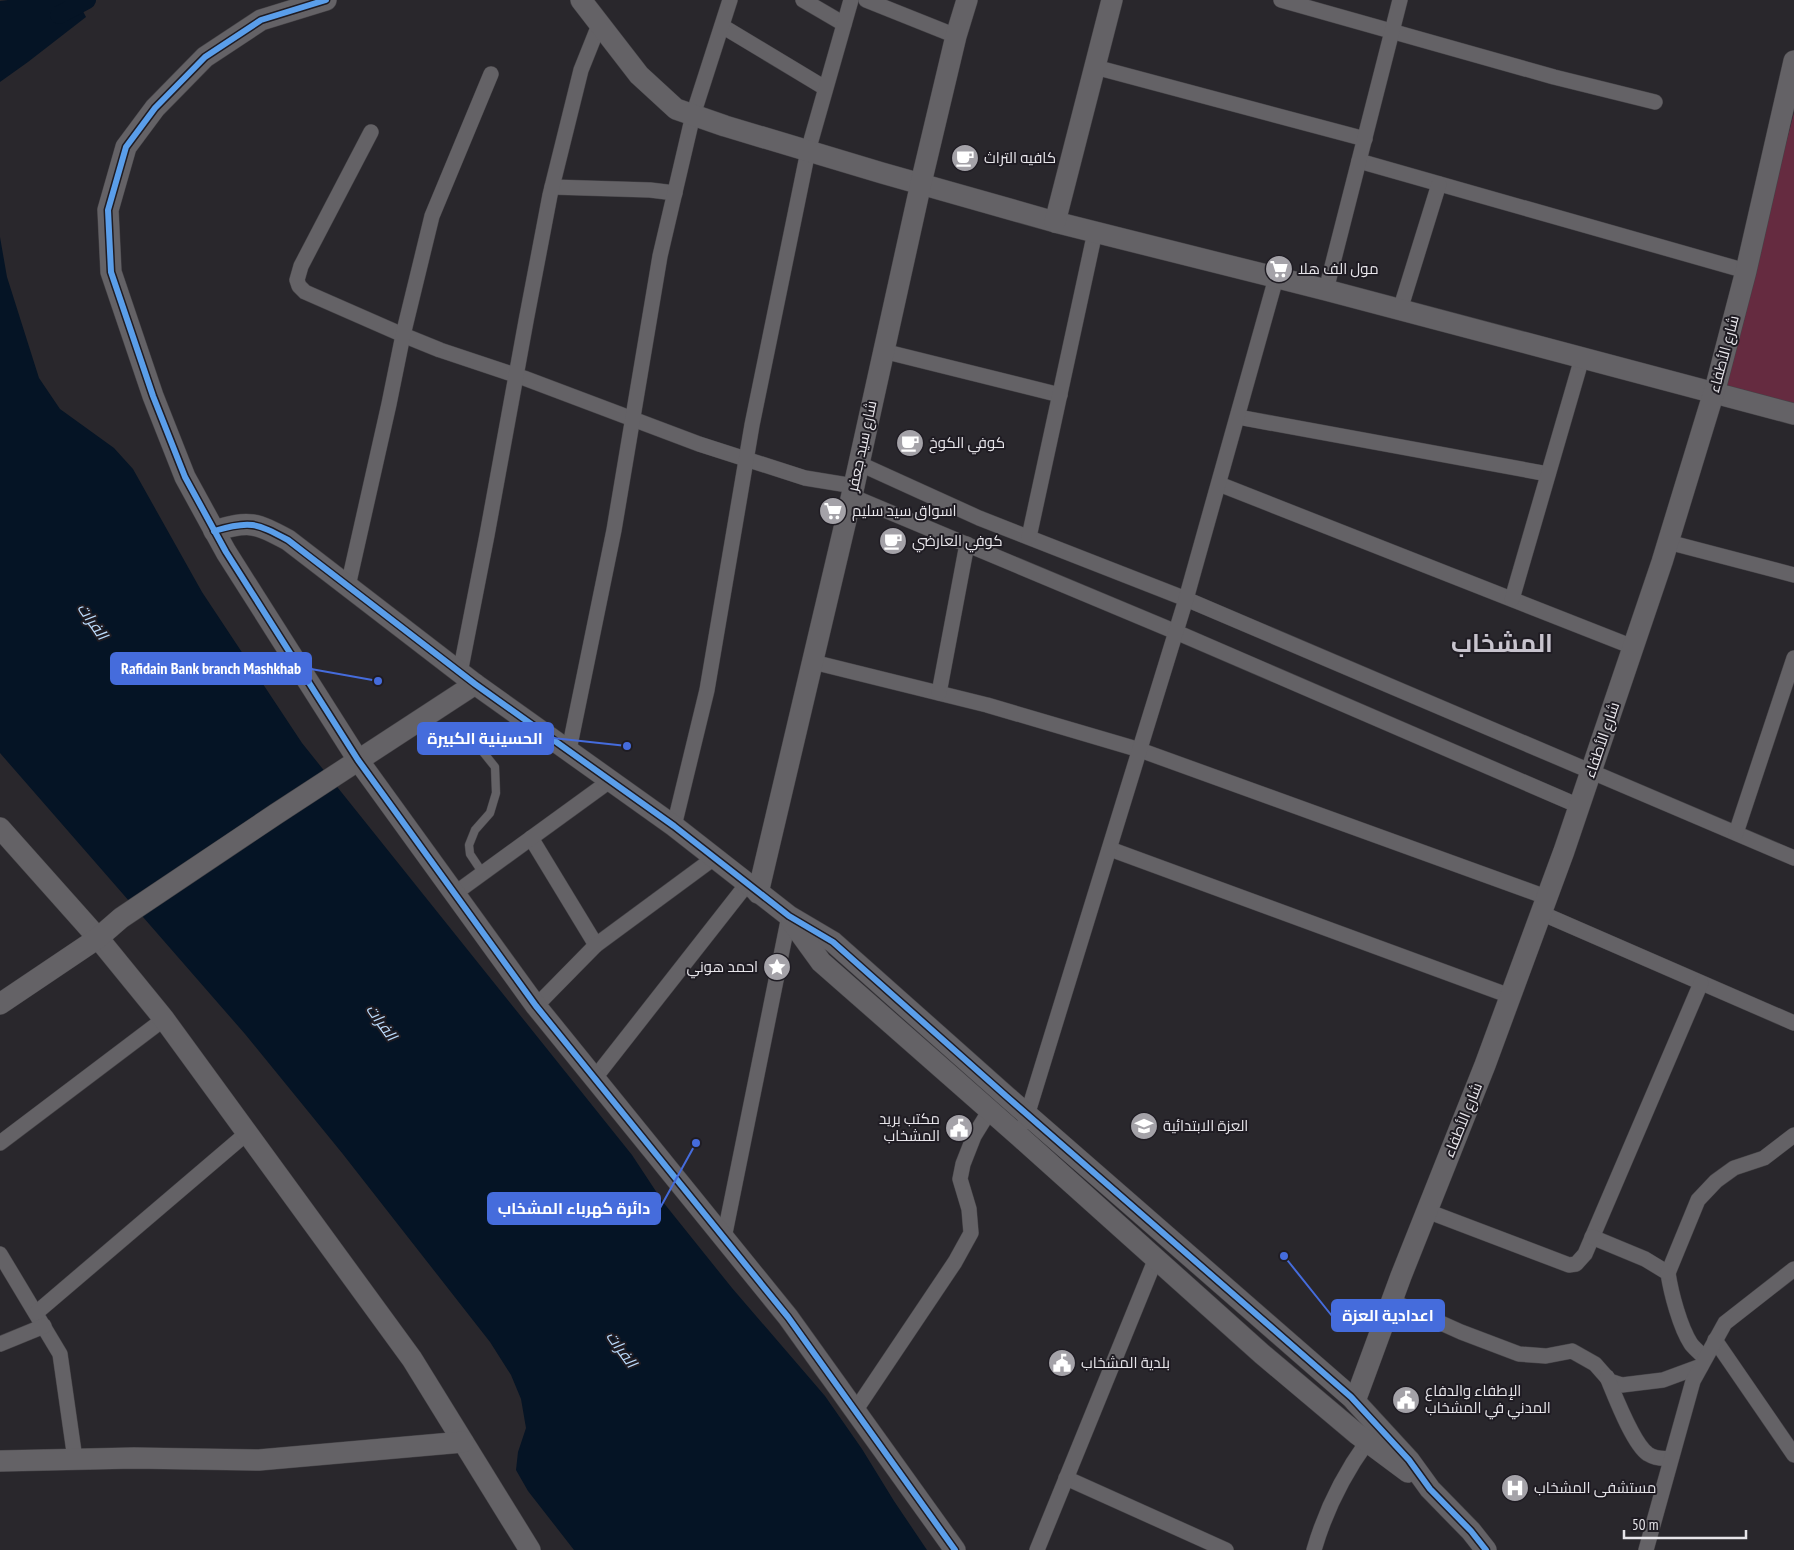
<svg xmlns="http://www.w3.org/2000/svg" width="1794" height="1550" font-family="'PT Sans Narrow',Cairo,sans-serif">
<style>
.green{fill:#652b40}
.water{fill:#051425}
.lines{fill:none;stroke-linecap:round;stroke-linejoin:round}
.canal{stroke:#051425;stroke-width:18}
.lane-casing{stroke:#454347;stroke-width:9}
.street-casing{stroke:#454347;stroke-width:16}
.secondary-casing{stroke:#454347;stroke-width:22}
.lane{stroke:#646266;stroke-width:8}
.street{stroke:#646266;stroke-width:15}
.secondary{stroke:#646266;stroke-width:21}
.cycleway-casing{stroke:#1f1c23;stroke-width:9}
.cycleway{stroke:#5a9eea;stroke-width:6}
.labels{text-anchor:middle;stroke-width:4;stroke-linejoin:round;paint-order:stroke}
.poi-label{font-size:15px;fill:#e7e5ea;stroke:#1f1c23;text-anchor:start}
.street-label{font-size:15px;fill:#e7e5ea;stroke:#1f1c23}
.water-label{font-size:16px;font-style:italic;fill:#bcdcfd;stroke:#1f1c23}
.town-label{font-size:25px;font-weight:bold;fill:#c8c4ce;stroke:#1f1c23}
.leader{fill:none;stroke:#456cdc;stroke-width:2}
.callout-dot{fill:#456cdc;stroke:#1f1c23;stroke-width:2}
.callout{fill:#456cdc;stroke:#456cdc;stroke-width:2}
.callout-label{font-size:16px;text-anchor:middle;font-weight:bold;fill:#fff}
</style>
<rect width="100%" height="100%" fill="#29272c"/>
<polygon class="green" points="1794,113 1794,410 1720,391"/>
<g class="water">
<polygon points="8,0 77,0 86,17 28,62 0,82 0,1"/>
<polygon points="0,237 7,277 39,378 60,409 114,448 133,469 202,592 302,743 632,1155 663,1202 732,1288 825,1396 862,1449 894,1501 927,1550 574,1550 528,1491 516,1470 518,1452 526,1428 521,1399 511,1375 490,1342 342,1153 245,1034 0,753"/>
</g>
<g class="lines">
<polyline class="canal" points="59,15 87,0"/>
<g class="lane-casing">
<polyline id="lane" points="482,872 470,854 469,845 475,830 490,813 496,793 495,767 483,752"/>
</g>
<g class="street-casing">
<g id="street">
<polyline points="803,0 844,24"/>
<polyline points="866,0 956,36"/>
<polyline points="1281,0 1554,77 1655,102"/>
<polyline points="722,26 825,88"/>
<polyline points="1095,67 1365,139"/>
<polyline points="371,132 301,266 297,280 299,286 305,292 403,335 440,350 524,378 699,444 805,478 854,486"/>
<polyline points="1359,161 1746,271"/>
<polyline points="552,187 650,190 675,193"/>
<polyline points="1326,290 1400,0"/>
<polyline points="1400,310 1439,184"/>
<polyline points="883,351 1060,395"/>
<polyline points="1238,417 1548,474"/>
<polyline points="858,463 979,518 1186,599 1794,858"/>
<polyline points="1219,484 1633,647"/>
<polyline points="851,496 1176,632 1579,806"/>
<polyline points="1029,537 1095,232"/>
<polyline points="1668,542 1794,575"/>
<polyline points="348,586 389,404 403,335 432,216 491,74"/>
<polyline points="1512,599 1582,358"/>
<polyline points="813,662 987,705 1140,750 1546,897"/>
<polyline points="460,673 487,535 526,321 550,195 581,70 599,25"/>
<polyline points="939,693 967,544"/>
<polyline points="569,750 614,530 660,256 693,115 730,0"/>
<polyline points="674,826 707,690 752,425 808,151 851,0"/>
<polyline points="1736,833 1794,658"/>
<polyline points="531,838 596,945"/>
<polyline points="1110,849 1510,996"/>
<polyline points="454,894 611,780"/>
<polyline points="1541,913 1794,1023"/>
<polyline points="536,1006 596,945 714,858"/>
<polyline points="594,1079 747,884"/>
<polyline points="1025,1122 1186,599 1276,278"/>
<polyline points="0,1143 164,1019"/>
<polyline points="1427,1211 1569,1265 1576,1264 1585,1254 1701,983"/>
<path d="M1592,1237L1645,1259L1668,1273C1671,1293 1680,1327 1691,1344C1695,1349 1701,1354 1705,1358"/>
<polyline points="724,1238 789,916"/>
<polyline points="0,1254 60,1354 75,1459"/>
<polyline points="1668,1273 1698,1200 1716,1181 1734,1168 1764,1158 1794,1135"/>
<polyline points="1392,1301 1461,1332 1519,1354 1546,1356 1572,1351 1595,1364 1610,1381 1622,1385 1663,1380 1701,1366"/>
<polyline points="36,1313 247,1133"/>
<polyline points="1715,1340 1794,1455"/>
<polyline points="0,1344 44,1326"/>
<path d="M1607,1377C1615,1396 1633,1444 1648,1454C1656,1459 1663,1459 1671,1458"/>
<polyline points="855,1411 955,1262 971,1233 969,1209 960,1179 963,1164 974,1136 990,1110"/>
<polyline points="1066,1478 1226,1550"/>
<polyline points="1037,1550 1156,1258"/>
<path d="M1314,1550C1325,1512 1344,1474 1367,1442"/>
<polyline points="1646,1550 1693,1381 1725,1323 1794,1269"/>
</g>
</g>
<g class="secondary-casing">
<g id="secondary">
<polyline points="326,0 261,20 205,57 155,108 126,147 108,210 111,272 153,396 185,477 226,552 358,760 536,1006 788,1317 955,1550"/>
<polyline points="581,0 639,75 676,109 725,126 882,173 1055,222 1326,290 1794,414"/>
<polyline points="1055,222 1112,0"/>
<path d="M214,531C250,520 256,523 288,540L475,684L674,826L789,916L833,942L1006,1096L1351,1397L1409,1460L1430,1489L1471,1531L1486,1550"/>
<polyline points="0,828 98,938 164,1019 412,1359 530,1550"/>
<polyline points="758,893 854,486 921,183 956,36 967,0"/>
<polyline points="792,922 821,962 1019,1136 1262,1354 1357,1434 1408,1472"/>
<polyline points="0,1004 98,938 121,918 276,814 475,684"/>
<polyline points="1355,1401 1401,1276 1485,1065 1564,851 1662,562 1717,382 1746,271 1794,61"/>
<polyline points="0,1461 134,1458 259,1460 463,1442"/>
</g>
</g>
<use href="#lane" class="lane"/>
<use href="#street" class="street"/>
<use href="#secondary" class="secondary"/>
<g class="cycleway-casing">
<g id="cycleway">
<polyline points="326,0 261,20 205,57 155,108 126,147 108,210 111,272 153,396 185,477 226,552 358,760 536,1006 788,1317 955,1550"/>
<path d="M214,531C250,520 256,523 288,540L475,684L674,826L789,916L833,942L1006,1096L1351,1397L1409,1460L1430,1489L1471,1531L1486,1550"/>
</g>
</g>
<use href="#cycleway" class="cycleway"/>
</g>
<defs>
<g id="cafe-disc" transform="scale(1.4375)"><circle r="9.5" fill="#a4a2a8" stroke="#1f1c23"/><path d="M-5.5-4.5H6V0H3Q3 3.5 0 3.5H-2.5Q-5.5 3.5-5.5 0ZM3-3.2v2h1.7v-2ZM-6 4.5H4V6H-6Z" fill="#fff"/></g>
<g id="supermarket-disc" transform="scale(1.4375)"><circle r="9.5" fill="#a4a2a8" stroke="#1f1c23"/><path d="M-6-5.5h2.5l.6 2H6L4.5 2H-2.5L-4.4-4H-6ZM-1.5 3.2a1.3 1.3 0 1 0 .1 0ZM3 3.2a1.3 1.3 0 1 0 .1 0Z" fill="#fff"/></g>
<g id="sight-disc" transform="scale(1.4375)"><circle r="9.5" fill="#a4a2a8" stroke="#1f1c23"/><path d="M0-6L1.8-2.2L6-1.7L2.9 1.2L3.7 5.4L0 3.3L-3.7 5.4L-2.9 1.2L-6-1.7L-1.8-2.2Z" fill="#fff"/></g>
<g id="school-disc" transform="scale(1.4375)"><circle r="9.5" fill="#a4a2a8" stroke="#1f1c23"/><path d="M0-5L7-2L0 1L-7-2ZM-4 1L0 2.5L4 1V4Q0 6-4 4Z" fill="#fff"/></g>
<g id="civic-disc" transform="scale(1.4375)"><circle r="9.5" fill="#a4a2a8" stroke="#1f1c23"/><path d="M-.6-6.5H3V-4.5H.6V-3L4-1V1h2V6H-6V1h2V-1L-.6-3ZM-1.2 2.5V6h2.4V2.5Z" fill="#fff"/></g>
<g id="hospital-disc" transform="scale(1.4375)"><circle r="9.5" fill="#a4a2a8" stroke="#1f1c23"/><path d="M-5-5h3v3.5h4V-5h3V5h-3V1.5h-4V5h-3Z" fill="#fff"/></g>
</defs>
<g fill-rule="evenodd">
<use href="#cafe-disc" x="965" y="158"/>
<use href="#supermarket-disc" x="1279" y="269"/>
<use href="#cafe-disc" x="910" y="443"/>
<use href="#supermarket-disc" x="833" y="511"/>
<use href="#cafe-disc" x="893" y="541"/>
<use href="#sight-disc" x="777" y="967"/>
<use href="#school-disc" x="1144" y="1126"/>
<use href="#civic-disc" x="959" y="1128"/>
<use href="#civic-disc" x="1062" y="1363"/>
<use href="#civic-disc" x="1406" y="1400"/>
<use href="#hospital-disc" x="1515" y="1488"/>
</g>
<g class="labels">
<g class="poi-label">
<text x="984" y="163">كافيه التراث</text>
<text x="1298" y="274">مول الف هلا</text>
<text x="929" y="448">كوفي الكوخ</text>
<text x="852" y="516">اسواق سيد سليم</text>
<text x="912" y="546">كوفي العارضي</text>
<text x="758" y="972" text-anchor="end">احمد هوني</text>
<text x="940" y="1124" text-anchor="end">مكتب بريد<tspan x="940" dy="17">المشخاب</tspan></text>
<text x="1163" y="1131">العزة الابتدائية</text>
<text x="1081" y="1368">بلدية المشخاب</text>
<text x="1425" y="1396">الإطفاء والدفاع<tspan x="1425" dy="17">المدني في المشخاب</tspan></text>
<text x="1534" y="1493">مستشفى المشخاب</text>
</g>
<g class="street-label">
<text transform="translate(1724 354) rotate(-75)" y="5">شارع الأطفاء</text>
<text transform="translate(862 446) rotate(-78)" y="5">شارع سيد جعفر</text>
<text transform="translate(1602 740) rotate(-71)" y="5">شارع الأطفاء</text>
<text transform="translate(1463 1120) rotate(-68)" y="5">شارع الأطفاء</text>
</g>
<g class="water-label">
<text transform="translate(93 621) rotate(55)" y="6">الفرات</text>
<text transform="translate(382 1022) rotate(54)" y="6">الفرات</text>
<text transform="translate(622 1349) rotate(54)" y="6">الفرات</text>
</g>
<g class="town-label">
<text x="1502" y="652">المشخاب</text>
</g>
</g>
<path class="leader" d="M378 681L311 669M627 746L553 738M696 1143L660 1208M1284 1256L1332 1316"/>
<g class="callout-dot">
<circle cx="378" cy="681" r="5"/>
<circle cx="627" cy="746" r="5"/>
<circle cx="696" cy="1143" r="5"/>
<circle cx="1284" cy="1256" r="5"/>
</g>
<g class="callout">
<rect x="111" y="653" width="200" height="31" rx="5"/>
<rect x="418" y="723" width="135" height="31" rx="5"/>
<rect x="488" y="1193" width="172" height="31" rx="5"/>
<rect x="1332" y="1300" width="112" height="31" rx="5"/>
</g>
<g class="callout-label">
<text x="211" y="674">Rafidain Bank branch Mashkhab</text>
<text x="485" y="744">الحسينية الكبيرة</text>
<text x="574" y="1214">دائرة كهرباء المشخاب</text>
<text x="1388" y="1321">اعدادية العزة</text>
</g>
<path d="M1624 1530v8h122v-8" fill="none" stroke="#e7e5ea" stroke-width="2.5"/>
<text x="1632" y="1530" font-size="15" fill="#e7e5ea" stroke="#1f1c23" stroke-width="4" paint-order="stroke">50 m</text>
</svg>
